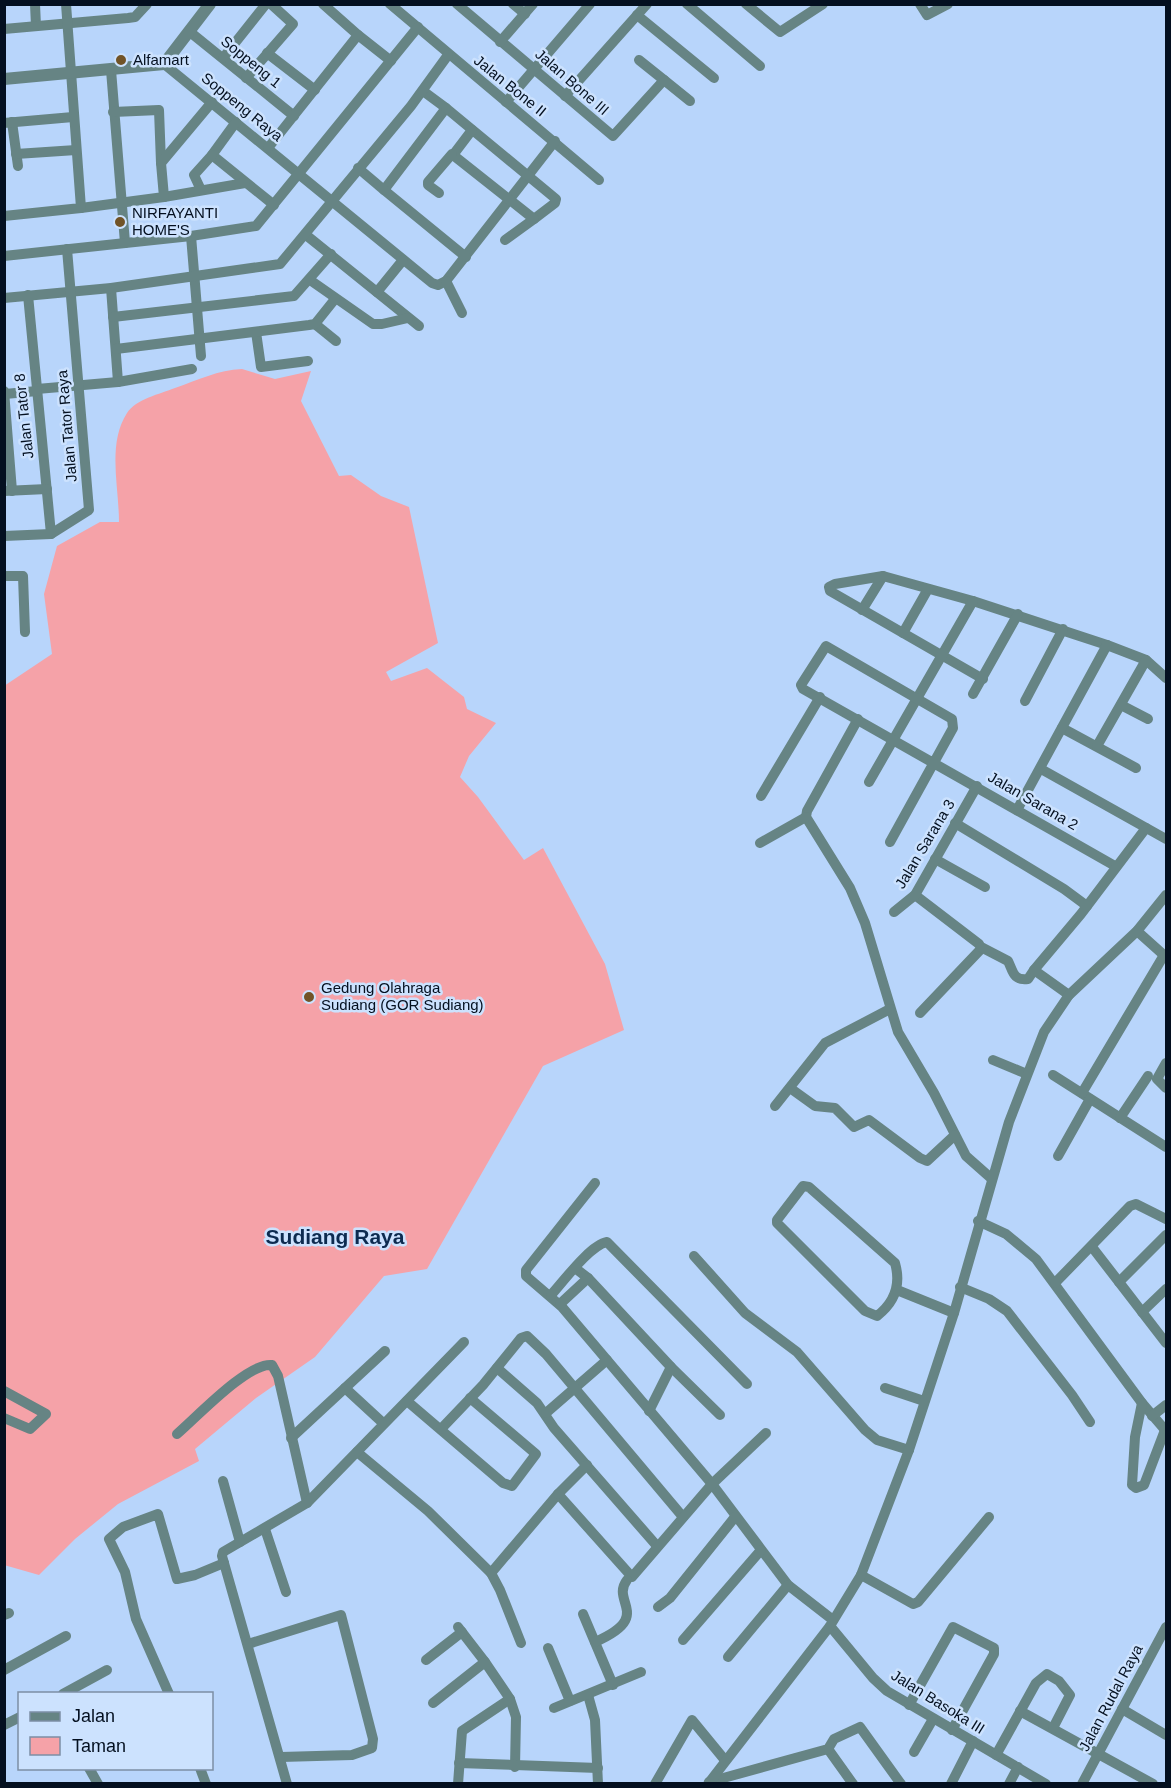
<svg xmlns="http://www.w3.org/2000/svg" width="1171" height="1788" font-family="Arial,sans-serif">
<style>
.green{fill:#f5a2a8}
.lines{fill:none;stroke-linecap:round;stroke-linejoin:round}
.minor{stroke:#668484;stroke-width:10}
.tertiary{stroke:#668484;stroke-width:12}
.poi-dot{fill:#715327;stroke:#cce2fe;stroke-width:2}
.labels{text-anchor:middle;stroke-width:5;stroke-linejoin:round;paint-order:stroke}
.poi-label{font-size:15px;fill:#041020;stroke:#cce2fe;text-anchor:start}
.street-label{font-size:15px;fill:#041020;stroke:#cce2fe}
.district-label{font-size:21px;font-weight:bold;fill:#0d2b50;stroke:#cce2fe}
</style>
<rect width="100%" height="100%" fill="#b8d5fb"/>
<path class="green" d="M242,369L275,379L311,371L301,401L339,476L351,475L381,496L409,507L438,643L386,672L391,681L427,668L464,697L467,709L496,723L469,756L460,777L478,797L524,860L543,848L605,964L624,1030L543,1066L427,1269L384,1276L315,1357L256,1398L195,1449L199,1461L118,1504L75,1539L39,1575L4,1565V686L52,654L44,594L57,546L100,522H119C119,487 107,444 127,413C136,399 160,394 175,388C198,380 218,370 242,369Z"/>
<g class="lines">
<g class="minor">
<polyline points="35,4 36,26"/>
<polyline points="390,4 599,180"/>
<polyline points="457,4 613,136 664,80 639,60"/>
<polyline points="513,4 525,14"/>
<polyline points="687,4 760,66"/>
<polyline points="746,4 780,32 823,4"/>
<polyline points="920,4 927,15 948,4"/>
<polyline points="637,15 714,78"/>
<polyline points="4,29 128,18 135,17 147,4"/>
<polyline points="190,32 294,116"/>
<polyline points="358,35 391,61"/>
<polyline points="500,42 533,4"/>
<polyline points="267,53 315,90"/>
<polyline points="223,58 266,4"/>
<polyline points="164,64 432,283 438,285 446,281 555,141"/>
<polyline points="111,70 125,243"/>
<polyline points="246,78 293,24 271,4"/>
<polyline points="664,80 690,101"/>
<polyline points="423,91 446,108 384,190 466,257"/>
<polyline points="565,96 647,4"/>
<polyline points="506,102 590,4"/>
<polyline points="446,108 556,199 555,203 534,219"/>
<polyline points="113,112 159,110 161,163"/>
<polyline points="12,122 18,166"/>
<polyline points="236,122 212,155 274,205"/>
<polyline points="4,123 73,117"/>
<polyline points="472,130 453,155 534,219 505,240"/>
<polyline points="268,148 358,35 323,4"/>
<polyline points="16,154 76,150"/>
<polyline points="358,168 384,190"/>
<polyline points="201,190 194,175 212,155"/>
<polyline points="439,193 428,185 428,182 452,154"/>
<polyline points="164,197 245,183"/>
<polyline points="81,208 164,197 161,163 212,102"/>
<polyline points="4,216 81,208 66,4"/>
<polyline points="306,235 419,326"/>
<polyline points="191,236 201,356"/>
<polyline points="4,256 191,236 256,226 418,27"/>
<polyline points="310,280 373,324 382,324 408,318"/>
<polyline points="446,281 462,313"/>
<polyline points="111,288 118,382"/>
<polyline points="377,292 403,260"/>
<polyline points="28,295 51,534"/>
<polyline points="4,298 111,288 280,264 411,106 448,55"/>
<polyline points="113,317 294,296 331,254"/>
<polyline points="315,324 336,341"/>
<polyline points="256,332 261,367 308,361"/>
<polyline points="116,349 309,325 315,324 335,299"/>
<polyline points="37,389 118,382 192,369"/>
<polyline points="4,391 12,491"/>
<polyline points="5,394 37,391"/>
<polyline points="4,491 47,489"/>
<polyline points="4,536 51,534 89,510 67,249"/>
<polyline points="4,576 23,576 25,632"/>
<polyline points="862,610 883,576"/>
<polyline points="903,633 928,589"/>
<polyline points="983,679 830,591 829,587 835,584 883,576 973,601 1107,645 1146,660 1166,678"/>
<polyline points="973,694 1018,614"/>
<polyline points="1025,701 1063,629"/>
<polyline points="1121,705 1148,719"/>
<polyline points="858,719 807,811 806,817 850,888 865,923 898,1032 934,1093 966,1156 992,1179"/>
<polyline points="1062,728 1136,768"/>
<polyline points="1097,746 1146,660"/>
<polyline points="1041,769 1166,839"/>
<polyline points="869,782 973,601"/>
<polyline points="761,796 820,697"/>
<polyline points="1017,810 1107,645"/>
<polyline points="955,823 1064,889 1087,906"/>
<polyline points="890,842 953,728 952,719 826,646 801,685 803,689 1115,866"/>
<polyline points="760,843 806,817"/>
<polyline points="935,859 985,887"/>
<polyline points="915,895 979,944 981,949 920,1013"/>
<polyline points="894,912 915,895 977,786"/>
<polyline points="1137,931 1166,957"/>
<path d="M981,947L1008,961C1013,971 1013,981 1028,979L1034,970"/>
<polyline points="1069,995 1034,970 1081,914 1146,828"/>
<polyline points="993,1060 1027,1074"/>
<polyline points="1166,1063 1157,1079 1166,1088"/>
<polyline points="1053,1075 1166,1147"/>
<polyline points="790,1088 815,1106 835,1108 854,1127 869,1120 920,1158 927,1161 955,1135"/>
<polyline points="1082,1093 1164,955"/>
<polyline points="775,1106 825,1043 890,1009"/>
<polyline points="1120,1118 1148,1076"/>
<polyline points="1058,1156 1090,1099"/>
<polyline points="595,1183 526,1270 526,1276 562,1307 712,1484 788,1585 833,1620"/>
<path d="M803,1186L809,1187L895,1263C901,1284 895,1302 877,1316L865,1311L777,1223V1220Z"/>
<polyline points="978,1221 1006,1234 1036,1259 1142,1403 1166,1431"/>
<polyline points="1092,1247 1166,1343"/>
<polyline points="694,1256 745,1313 797,1352 865,1430 877,1440 909,1450"/>
<polyline points="575,1268 588,1278 671,1367 720,1415"/>
<polyline points="1119,1282 1166,1235"/>
<polyline points="1055,1283 1130,1206 1136,1204 1166,1219"/>
<polyline points="960,1287 989,1299 1007,1311 1072,1395 1090,1422"/>
<polyline points="897,1290 954,1313"/>
<path d="M551,1295C563,1282 590,1245 607,1242L747,1384"/>
<polyline points="560,1304 588,1278"/>
<polyline points="1142,1312 1166,1289"/>
<polyline points="497,1368 537,1403 554,1428 657,1546"/>
<polyline points="345,1388 383,1423"/>
<polyline points="885,1388 924,1401"/>
<polyline points="4,1391 46,1414 30,1429 4,1418"/>
<polyline points="407,1401 503,1483 512,1486 536,1454 470,1398"/>
<polyline points="1142,1403 1135,1437 1132,1485 1136,1488 1144,1485 1165,1430"/>
<polyline points="649,1411 671,1367"/>
<polyline points="546,1413 607,1360"/>
<polyline points="1152,1416 1166,1405"/>
<polyline points="441,1429 483,1385 521,1338 527,1336 546,1354 683,1517"/>
<path d="M177,1434C196,1418 248,1362 272,1365L278,1376L307,1503"/>
<polyline points="291,1438 385,1351"/>
<polyline points="357,1452 428,1511 491,1573 558,1494 632,1577 712,1484 766,1433"/>
<polyline points="223,1481 240,1542"/>
<polyline points="558,1494 587,1465"/>
<polyline points="265,1529 286,1592"/>
<polyline points="491,1573 500,1590 521,1643"/>
<polyline points="861,1575 913,1604 918,1602 989,1517"/>
<polyline points="658,1607 670,1598 735,1517"/>
<polyline points="583,1614 613,1685"/>
<polyline points="4,1615 9,1613"/>
<polyline points="830,1626 873,1678 887,1691 1046,1784"/>
<polyline points="458,1627 485,1662"/>
<polyline points="683,1640 761,1550"/>
<path d="M595,1642C654,1616 610,1602 627,1580"/>
<polyline points="248,1644 341,1615 373,1739 372,1748 352,1755 281,1757"/>
<polyline points="548,1648 570,1701"/>
<polyline points="728,1657 788,1585"/>
<polyline points="426,1660 462,1632"/>
<polyline points="4,1670 66,1636"/>
<polyline points="63,1694 107,1670"/>
<polyline points="169,1694 136,1619 125,1572 109,1539 123,1527 158,1514 177,1579 195,1575 224,1563"/>
<polyline points="588,1695 595,1720 598,1784"/>
<polyline points="510,1699 516,1717 515,1767"/>
<polyline points="433,1703 485,1662 510,1699 462,1731 458,1784"/>
<polyline points="909,1705 953,1627 994,1648 994,1654 952,1730"/>
<polyline points="554,1708 641,1672"/>
<polyline points="1122,1709 1166,1735"/>
<polyline points="1020,1711 1153,1784"/>
<polyline points="4,1725 20,1717"/>
<polyline points="828,1749 853,1784"/>
<polyline points="914,1752 933,1719"/>
<polyline points="996,1755 1036,1683 1047,1674 1059,1681 1070,1695 1053,1728"/>
<polyline points="459,1763 598,1768"/>
<polyline points="89,1768 98,1784"/>
<polyline points="200,1768 206,1784"/>
<polyline points="709,1782 828,1749 834,1739 860,1727 901,1784"/>
<polyline points="287,1784 222,1556 223,1552 307,1503 464,1342"/>
<polyline points="655,1784 692,1720 724,1759"/>
<polyline points="708,1784 830,1626 861,1575 909,1450 954,1313 1009,1122 1044,1032 1069,995 1137,931 1166,895"/>
<polyline points="951,1784 973,1741"/>
<polyline points="1009,1784 1018,1767"/>
<polyline points="1082,1784 1166,1627"/>
</g>
<polyline class="tertiary" points="4,79 164,64 210,4"/>
</g>
<g class="poi-dot">
<circle cx="121" cy="60" r="6"/>
<circle cx="120" cy="222" r="6"/>
<circle cx="309" cy="997" r="6"/>
</g>
<g class="labels">
<g class="poi-label">
<text x="133" y="65">Alfamart</text>
<text x="132" y="218">NIRFAYANTI<tspan x="132" dy="17">HOME'S</tspan></text>
<text x="321" y="993">Gedung Olahraga<tspan x="321" dy="17">Sudiang (GOR Sudiang)</tspan></text>
</g>
<g class="street-label">
<text transform="translate(251 62) rotate(39)" y="5">Soppeng 1</text>
<text transform="translate(572 82) rotate(41)" y="5">Jalan Bone III</text>
<text transform="translate(510 86) rotate(39)" y="5">Jalan Bone II</text>
<text transform="translate(242 107) rotate(39)" y="5">Soppeng Raya</text>
<text transform="translate(24 416) rotate(-96)" y="5">Jalan Tator 8</text>
<text transform="translate(67 426) rotate(-95)" y="5">Jalan Tator Raya</text>
<text transform="translate(1033 801) rotate(30)" y="5">Jalan Sarana 2</text>
<text transform="translate(925 844) rotate(-59)" y="5">Jalan Sarana 3</text>
<text transform="translate(1111 1698) rotate(-62)" y="5">Jalan Rudal Raya</text>
<text transform="translate(938 1702) rotate(32)" y="5">Jalan Basoka III</text>
</g>
<g class="district-label">
<text x="335" y="1244">Sudiang Raya</text>
</g>
</g>
<rect width="1171" height="1788" fill="none" stroke="#041020" stroke-width="12"/>
<rect x="18" y="1692" width="195" height="78" fill="#cce2fe" stroke="#7c8ea5" stroke-width="1.5"/>
<rect x="30" y="1712" width="30" height="9" fill="#668484" stroke="#7c8ea5" stroke-width="1.5"/>
<text x="72" y="1722" font-size="18" fill="#041020">Jalan</text>
<rect x="30" y="1737" width="30" height="18" fill="#f5a2a8" stroke="#7c8ea5" stroke-width="1.5"/>
<text x="72" y="1752" font-size="18" fill="#041020">Taman</text>
</svg>
